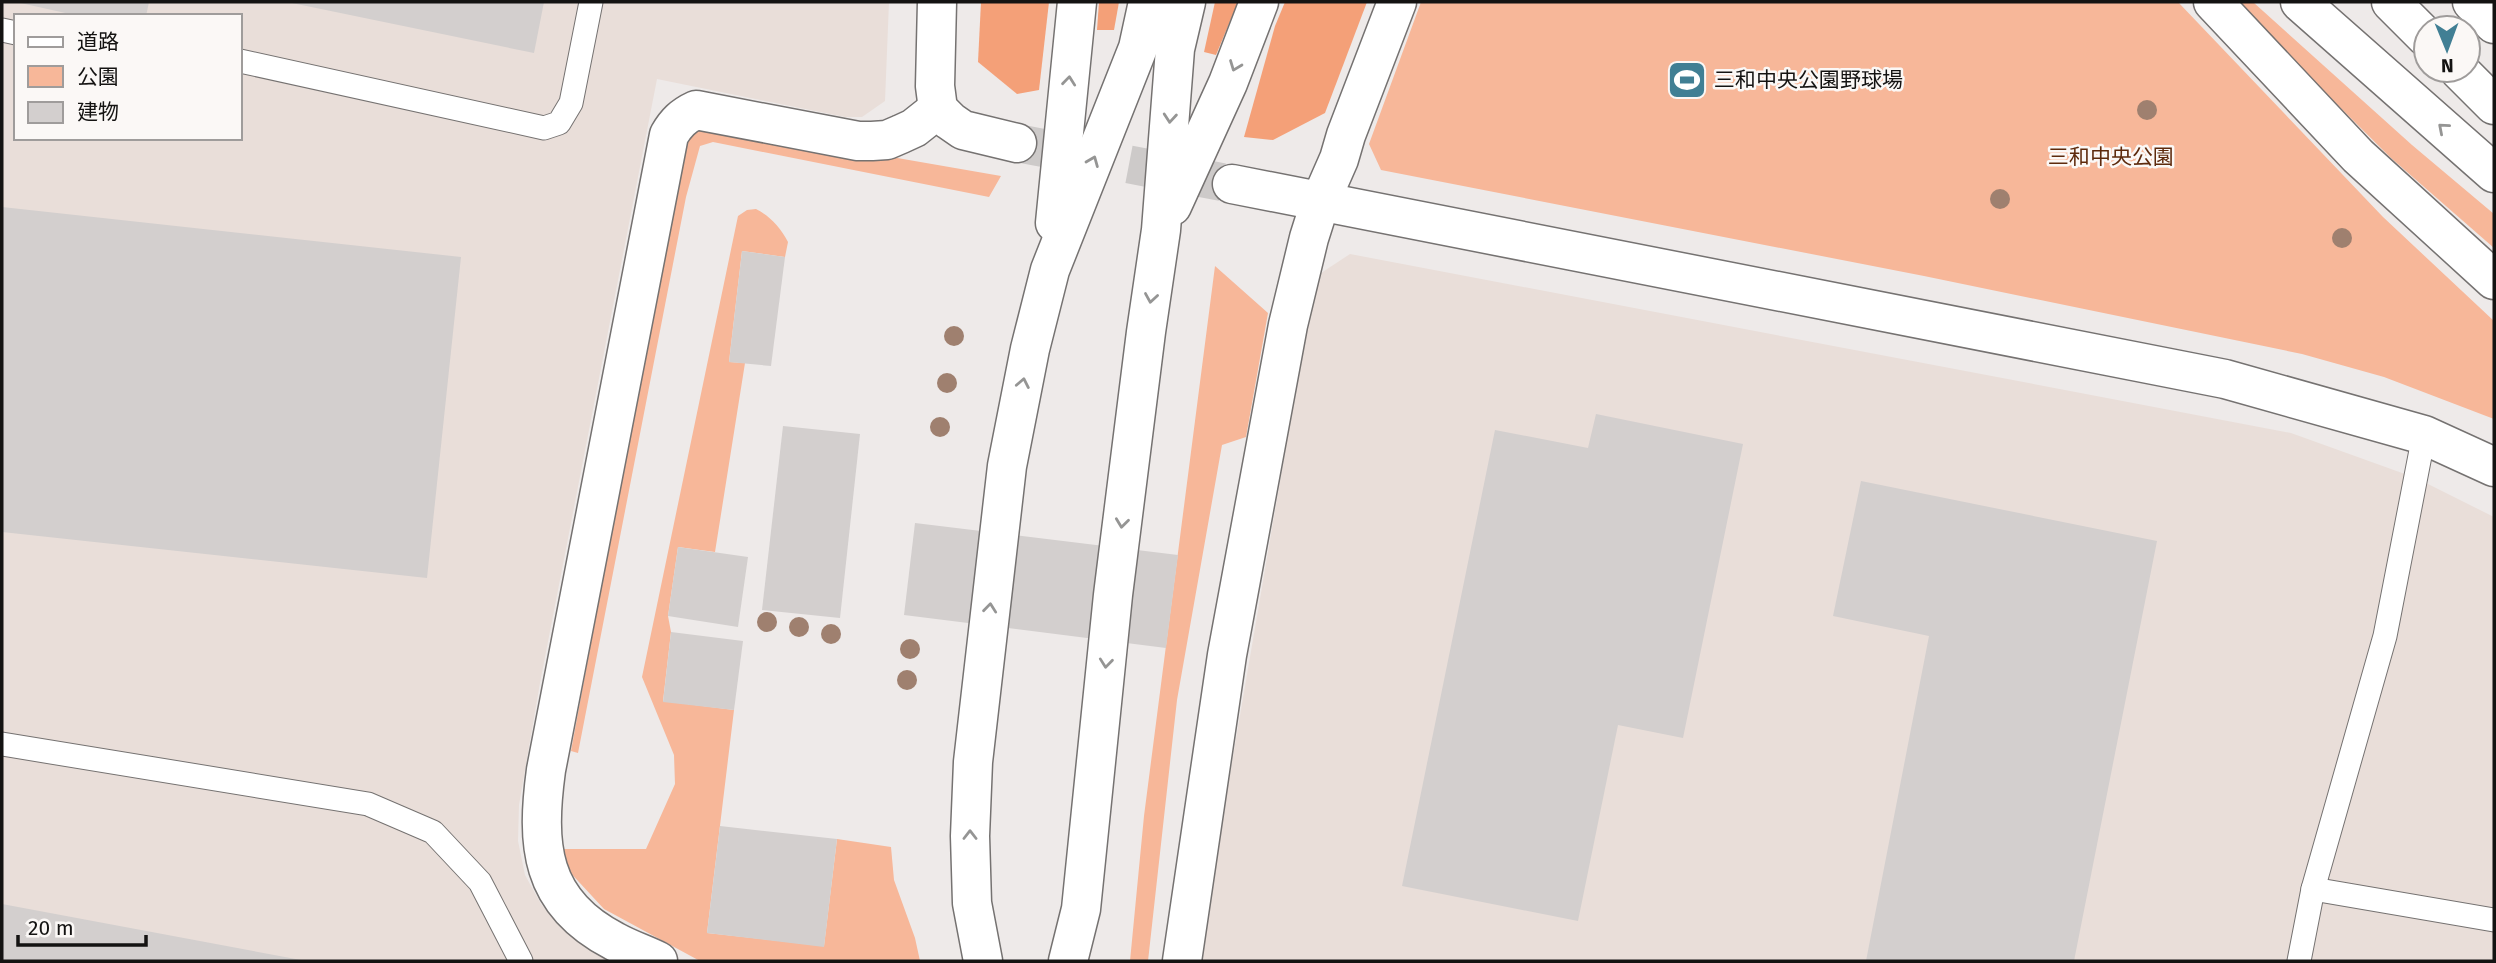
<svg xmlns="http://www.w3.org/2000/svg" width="2496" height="963" font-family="'Fira Sans','Noto Sans JP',sans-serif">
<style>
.built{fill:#e9ded9;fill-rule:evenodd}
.green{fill:#f7b799}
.forest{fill:#f4a078}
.building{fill:#d3cfce}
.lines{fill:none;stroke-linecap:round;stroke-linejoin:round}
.tertiary-tunnel{stroke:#cdcac9;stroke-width:38;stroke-dasharray:38 19;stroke-linecap:butt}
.service-casing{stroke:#757271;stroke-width:25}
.minor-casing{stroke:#757271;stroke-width:41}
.tertiary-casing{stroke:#757271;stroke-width:41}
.trunk-casing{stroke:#757271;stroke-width:41}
.motorway-casing{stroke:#757271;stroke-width:41}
.service{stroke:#fff;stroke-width:23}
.minor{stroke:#fff;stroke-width:38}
.tertiary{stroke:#fff;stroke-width:38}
.trunk{stroke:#fff;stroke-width:38}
.motorway{stroke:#fff;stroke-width:38}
.tree{fill:#9f806f}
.oneway{stroke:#959594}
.labels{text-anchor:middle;stroke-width:5;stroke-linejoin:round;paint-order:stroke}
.poi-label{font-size:21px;fill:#141312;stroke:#fbf8f6;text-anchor:start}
.park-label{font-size:21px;fill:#5e2a0c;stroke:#fbf8f6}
</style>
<rect width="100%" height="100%" fill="#eeeae9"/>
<g class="built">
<path d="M2,2H889L885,101L862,117H845L657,79L540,683L519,805L518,841L525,875L541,904L562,929L615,961H2ZM16,16H240V138H16Z"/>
<polygon points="1350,254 2291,433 2416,478 2494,517 2494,961 1198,961 1315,277"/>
</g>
<g class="green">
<polygon points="1421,2 2178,2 2383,217 2494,321 2494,419 2384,377 2302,354 1924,276 1381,170 1369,144"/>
<polygon points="2234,2 2253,2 2412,145 2494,214 2494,248 2391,158"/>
<polygon points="725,128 1001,176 989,197 713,142 700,146 686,197 578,753 571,751 684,139 696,129"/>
<path d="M756,209C771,217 780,227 788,242L785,257L742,251L729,362L745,363L715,552L678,547L668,616L671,632L663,701L734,710L707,933L824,946L837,839L891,847L894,880L915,938L920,961H700L604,909L566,868L561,849H646L675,784L674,755L642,677L738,216L747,210Z"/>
<polygon points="1215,266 1268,313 1246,437 1222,445 1177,700 1148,961 1130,961 1144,816"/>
</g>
<g class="forest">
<polygon points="981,2 1049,2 1039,90 1017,94 978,62"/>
<polygon points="1099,2 1119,2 1114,30 1097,30"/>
<polygon points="1215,2 1238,2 1216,55 1204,52"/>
<polygon points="1285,2 1367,2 1325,113 1273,140 1244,137 1275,26"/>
</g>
<g class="building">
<polygon points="16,2 149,2 146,16 79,16"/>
<polygon points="287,2 544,2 534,53"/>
<polygon points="2,207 461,257 427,578 2,532"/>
<polygon points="742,251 785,257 771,366 729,362"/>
<polygon points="1596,414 1743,444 1683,738 1618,725 1578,921 1402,886 1495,430 1588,448"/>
<polygon points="783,426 860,434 840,618 762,610"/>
<polygon points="1861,481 2157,541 2074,961 1866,961 1929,636 1833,616"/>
<polygon points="915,523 1178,555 1166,648 904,615"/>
<polygon points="678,547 748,557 738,627 668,616"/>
<polygon points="671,632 743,641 734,710 663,702"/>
<polygon points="720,826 837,839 824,947 707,933"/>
<polygon points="2,904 301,960 301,961 2,961"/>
</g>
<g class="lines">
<polyline class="tertiary-tunnel" points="1017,143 1232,184"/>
<g class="service-casing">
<g id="service">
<polyline points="2,30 16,33"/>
<polyline points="240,61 544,128 559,123 571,103 591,2"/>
<polyline points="2,744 368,804 433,832 480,882 521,961"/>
<polyline points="2313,889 2494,920"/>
<polyline points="2299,961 2313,889 2385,636 2424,435"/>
</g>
</g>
<g class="minor-casing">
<g id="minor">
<polyline points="2213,2 2358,156 2494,280"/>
<path d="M658,961C644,954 628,949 614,941C539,902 536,844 546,770L669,135C676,123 683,116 696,110L858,141H872L887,140L901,134L914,128L938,109"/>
<polyline points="1182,961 1227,655 1288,325 1309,238 1321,200 1339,159 1346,135 1397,2"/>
</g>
</g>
<g class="tertiary-casing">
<g id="tertiary">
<polyline points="937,2 935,86 938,109 950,121 963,130 1017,143"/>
<polyline points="1232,184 2225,379 2424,435 2494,467"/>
</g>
</g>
<g class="trunk-casing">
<g id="trunk">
<polyline points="2391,2 2426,37"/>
<polyline points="2472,2 2494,24"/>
<polyline points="2459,70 2494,105"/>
</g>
</g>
<g class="motorway-casing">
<g id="motorway">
<polyline points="2300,2 2494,173"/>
<polyline points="1172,206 1228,83 1259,2"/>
<polyline points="1055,223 1077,2"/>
<polyline points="983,961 972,903 970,836 973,762 1007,466 1030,349 1050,270 1138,48 1148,2"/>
<polyline points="1068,961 1081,909 1113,595 1146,332 1161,230 1175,49 1186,2"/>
</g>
</g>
<use href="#service" class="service"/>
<use href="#minor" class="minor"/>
<use href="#tertiary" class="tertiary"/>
<use href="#trunk" class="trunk"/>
<use href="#motorway" class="motorway"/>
</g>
<g class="tree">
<circle cx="2147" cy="110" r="10"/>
<circle cx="2000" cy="199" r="10"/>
<circle cx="2342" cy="238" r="10"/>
<circle cx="954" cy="336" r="10"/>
<circle cx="947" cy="383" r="10"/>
<circle cx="940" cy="427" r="10"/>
<circle cx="767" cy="622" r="10"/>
<circle cx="799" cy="627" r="10"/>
<circle cx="831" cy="634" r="10"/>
<circle cx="910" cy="649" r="10"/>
<circle cx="907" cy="680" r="10"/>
</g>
<defs><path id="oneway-chevron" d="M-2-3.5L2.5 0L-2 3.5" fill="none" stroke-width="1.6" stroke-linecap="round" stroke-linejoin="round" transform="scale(1.75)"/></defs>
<g class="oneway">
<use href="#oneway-chevron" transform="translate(1235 66) rotate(111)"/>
<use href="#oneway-chevron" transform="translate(1069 81) rotate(-84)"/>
<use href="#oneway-chevron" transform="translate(1170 118) rotate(95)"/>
<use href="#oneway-chevron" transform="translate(2443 128) rotate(-139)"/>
<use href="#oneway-chevron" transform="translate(1093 161) rotate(-68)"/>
<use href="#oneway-chevron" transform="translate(1151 298) rotate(99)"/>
<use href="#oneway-chevron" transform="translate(1023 383) rotate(-79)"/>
<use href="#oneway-chevron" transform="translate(1122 523) rotate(97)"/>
<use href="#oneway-chevron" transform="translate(990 608) rotate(-84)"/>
<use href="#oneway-chevron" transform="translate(1106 663) rotate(96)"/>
<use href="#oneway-chevron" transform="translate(970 835) rotate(-90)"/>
</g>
<defs>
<g id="stadium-square" transform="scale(2.0125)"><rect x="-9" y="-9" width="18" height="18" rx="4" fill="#417f94" stroke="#fbf8f6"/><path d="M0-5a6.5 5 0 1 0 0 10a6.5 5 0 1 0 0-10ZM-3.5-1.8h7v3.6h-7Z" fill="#fff"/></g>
</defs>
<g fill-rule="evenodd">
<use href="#stadium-square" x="1687" y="80"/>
</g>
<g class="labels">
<g class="poi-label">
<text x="1714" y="87">三和中央公園野球場</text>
</g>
<g class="park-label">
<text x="2111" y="164">三和中央公園</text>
</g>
</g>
<rect width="2496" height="963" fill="none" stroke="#141312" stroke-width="7"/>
<rect x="14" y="14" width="228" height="126" fill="#fbf8f6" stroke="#9f9c9b" stroke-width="2"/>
<rect x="28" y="37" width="35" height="10" fill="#ffffff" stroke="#9f9c9b" stroke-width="2"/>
<text x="77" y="49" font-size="21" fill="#141312">道路</text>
<rect x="28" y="66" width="35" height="21" fill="#f7b799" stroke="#9f9c9b" stroke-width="2"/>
<text x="77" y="84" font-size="21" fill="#141312">公園</text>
<rect x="28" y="102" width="35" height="21" fill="#d3cfce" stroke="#9f9c9b" stroke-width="2"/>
<text x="77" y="119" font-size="21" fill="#141312">建物</text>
<g transform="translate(2447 49) rotate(179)"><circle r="33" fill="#fbf8f6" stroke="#9f9c9b" stroke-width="2"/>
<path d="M0-5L12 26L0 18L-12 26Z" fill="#417f94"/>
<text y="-10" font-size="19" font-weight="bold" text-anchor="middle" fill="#141312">N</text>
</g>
<path d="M18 935v10h128v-10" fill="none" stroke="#141312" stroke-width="3.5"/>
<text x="28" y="935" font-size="21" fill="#141312" stroke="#fbf8f6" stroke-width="5" paint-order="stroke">20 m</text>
</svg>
